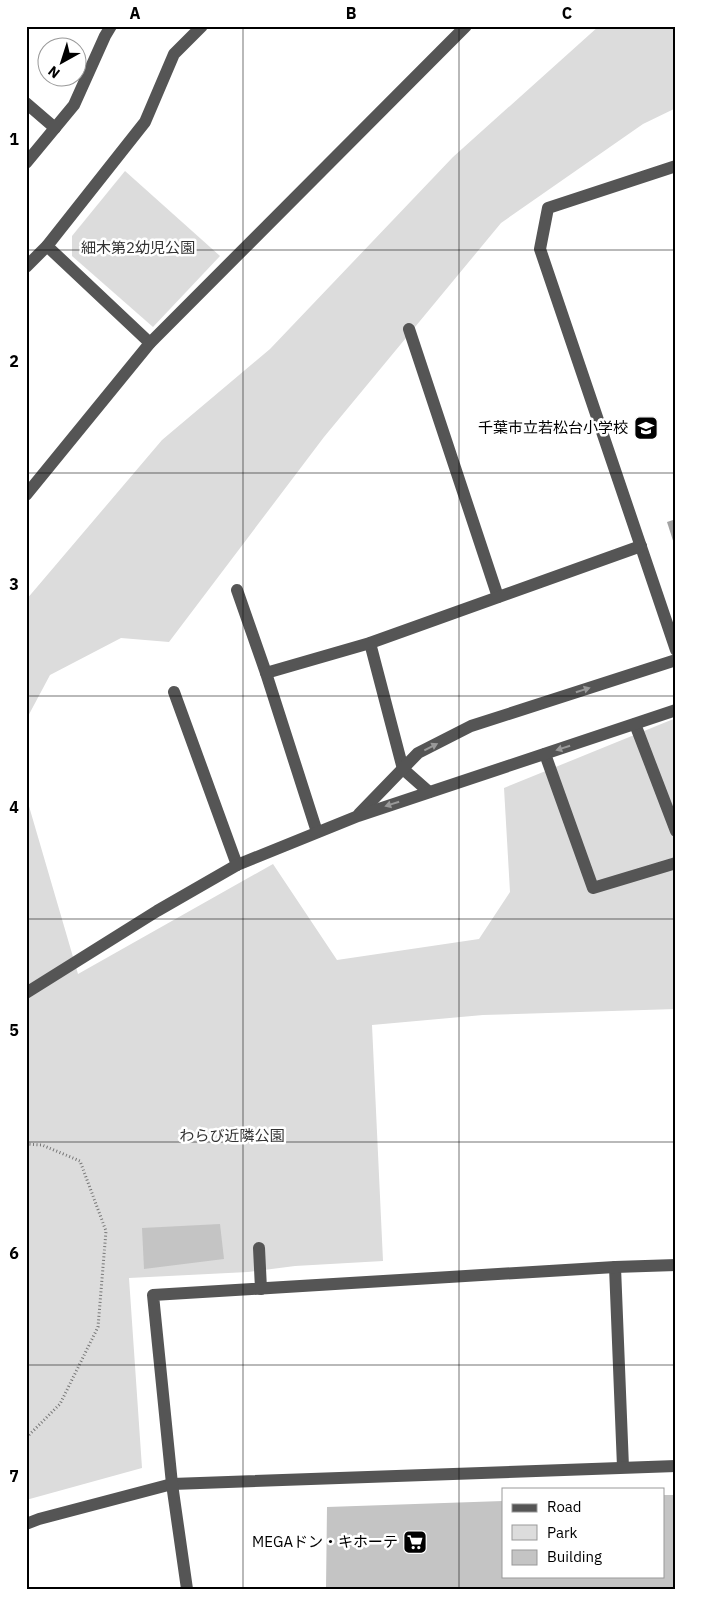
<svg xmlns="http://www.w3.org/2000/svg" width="702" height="1615" font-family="'IBM Plex Sans','Noto Sans JP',sans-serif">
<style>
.green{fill:#dcdcdc}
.water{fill:#a3a3a3}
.building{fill:#c4c4c4}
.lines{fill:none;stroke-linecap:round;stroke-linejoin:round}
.path{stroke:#777;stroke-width:3;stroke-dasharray:1 2.5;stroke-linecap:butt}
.minor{stroke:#555;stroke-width:12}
.oneway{fill:#999}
.grid{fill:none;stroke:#000;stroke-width:1;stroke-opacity:0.55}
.labels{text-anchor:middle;stroke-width:5;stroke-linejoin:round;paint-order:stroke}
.park-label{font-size:15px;fill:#333;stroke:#fff}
.poi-label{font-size:15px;fill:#000;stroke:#fff;text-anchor:end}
.neatline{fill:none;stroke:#000;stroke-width:2}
.grid-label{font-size:16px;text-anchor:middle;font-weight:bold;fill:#000}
</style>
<rect width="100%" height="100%" fill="#fff"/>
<g class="green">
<polygon points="599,26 676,26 676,108 643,124 501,223 324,437 169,642 121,638 50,675 26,720 26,600 162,440 270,349 453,157"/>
<polygon points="125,171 220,256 153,327 72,256 72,236"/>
<polygon points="676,718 676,1009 483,1015 372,1025 383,1261 295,1266 248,1272 129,1278 142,1468 26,1500 26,796 78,974 273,864 337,960 479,939 510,892 504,788"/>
</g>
<polygon class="water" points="676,519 676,550 667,522"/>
<g class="building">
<polygon points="220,1224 224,1259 144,1269 142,1228"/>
<polygon points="663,1495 676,1495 676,1589 326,1589 327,1507 503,1501 503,1576 663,1576"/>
</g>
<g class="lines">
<polyline class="path" points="26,1144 42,1145 80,1161 106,1231 98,1327 60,1404 26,1438"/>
<g class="minor">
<polyline points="26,103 55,128"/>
<polyline points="26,163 74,105 105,36 111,26"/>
<polyline points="676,166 548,208 540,249 676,650"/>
<polyline points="47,246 150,343"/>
<polyline points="26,267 47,246 145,122 174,54 202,26"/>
<polyline points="409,329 498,597"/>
<polyline points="26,495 150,343 466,26"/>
<polyline points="237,590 266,673 317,832"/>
<polyline points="370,643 403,769 429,792"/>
<polyline points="266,673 370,643 641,546"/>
<polyline points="174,692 237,865"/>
<polyline points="635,724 676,831"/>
<polyline points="545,754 593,888 676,863"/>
<polyline points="359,814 418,753 471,726 676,660"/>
<polyline points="26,993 157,911 237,865 358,816 676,710"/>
<polyline points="259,1248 261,1289"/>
<polyline points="615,1267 623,1467"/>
<polyline points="26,1524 39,1519 172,1484 676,1466"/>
<polyline points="187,1589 172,1484 153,1295 615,1267 676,1265"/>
</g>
</g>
<defs><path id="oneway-solid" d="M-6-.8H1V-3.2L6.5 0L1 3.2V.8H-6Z" transform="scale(1.25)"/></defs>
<g class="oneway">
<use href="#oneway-solid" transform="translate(583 690) rotate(-18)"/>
<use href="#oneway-solid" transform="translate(431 747) rotate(-27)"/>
<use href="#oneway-solid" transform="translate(563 748) rotate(162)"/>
<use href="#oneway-solid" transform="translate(392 804) rotate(162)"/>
</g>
<path class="grid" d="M243,26V1589M459,26V1589M26,250H676M26,473H676M26,696H676M26,919H676M26,1142H676M26,1365H676"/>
<defs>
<g id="school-square" transform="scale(1.25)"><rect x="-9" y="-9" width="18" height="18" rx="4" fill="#000" stroke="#fff"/><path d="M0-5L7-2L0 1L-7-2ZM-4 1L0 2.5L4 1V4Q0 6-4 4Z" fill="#fff"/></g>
<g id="supermarket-square" transform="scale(1.25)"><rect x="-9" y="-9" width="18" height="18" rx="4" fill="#000" stroke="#fff"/><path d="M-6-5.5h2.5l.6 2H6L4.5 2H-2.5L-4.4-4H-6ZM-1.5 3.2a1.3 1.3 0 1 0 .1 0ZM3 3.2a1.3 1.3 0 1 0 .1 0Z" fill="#fff"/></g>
</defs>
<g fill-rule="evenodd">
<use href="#school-square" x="646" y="428"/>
<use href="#supermarket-square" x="415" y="1542"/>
</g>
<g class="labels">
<g class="park-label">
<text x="138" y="253">細木第2幼児公園</text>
<text x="232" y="1141">わらび近隣公園</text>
</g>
<g class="poi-label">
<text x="628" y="433">千葉市立若松台小学校</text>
<text x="398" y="1547">MEGAドン・キホーテ</text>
</g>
</g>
<rect width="702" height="1615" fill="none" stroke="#ffffff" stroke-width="55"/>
<rect x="502" y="1488" width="162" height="90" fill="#ffffff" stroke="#999999"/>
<rect x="512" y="1504" width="25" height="8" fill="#555555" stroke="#999999"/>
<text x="547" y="1512" font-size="15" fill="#000000">Road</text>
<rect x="512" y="1525" width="25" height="15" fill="#dcdcdc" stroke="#999999"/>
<text x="547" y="1538" font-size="15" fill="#000000">Park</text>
<rect x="512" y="1550" width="25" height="15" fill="#c4c4c4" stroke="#999999"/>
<text x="547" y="1562" font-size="15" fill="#000000">Building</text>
<g transform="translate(62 62) rotate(219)"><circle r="24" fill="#ffffff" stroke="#999999"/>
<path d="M0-4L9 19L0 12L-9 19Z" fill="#000000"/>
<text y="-8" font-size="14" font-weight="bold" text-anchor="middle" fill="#000000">N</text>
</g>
<rect x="28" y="28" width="646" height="1560" class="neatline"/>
<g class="grid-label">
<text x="135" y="19">A</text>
<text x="351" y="19">B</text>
<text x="567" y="19">C</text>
<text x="14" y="145">1</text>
<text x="14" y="367">2</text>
<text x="14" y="590">3</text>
<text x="14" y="813">4</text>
<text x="14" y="1036">5</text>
<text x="14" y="1259">6</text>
<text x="14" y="1482">7</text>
</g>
</svg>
